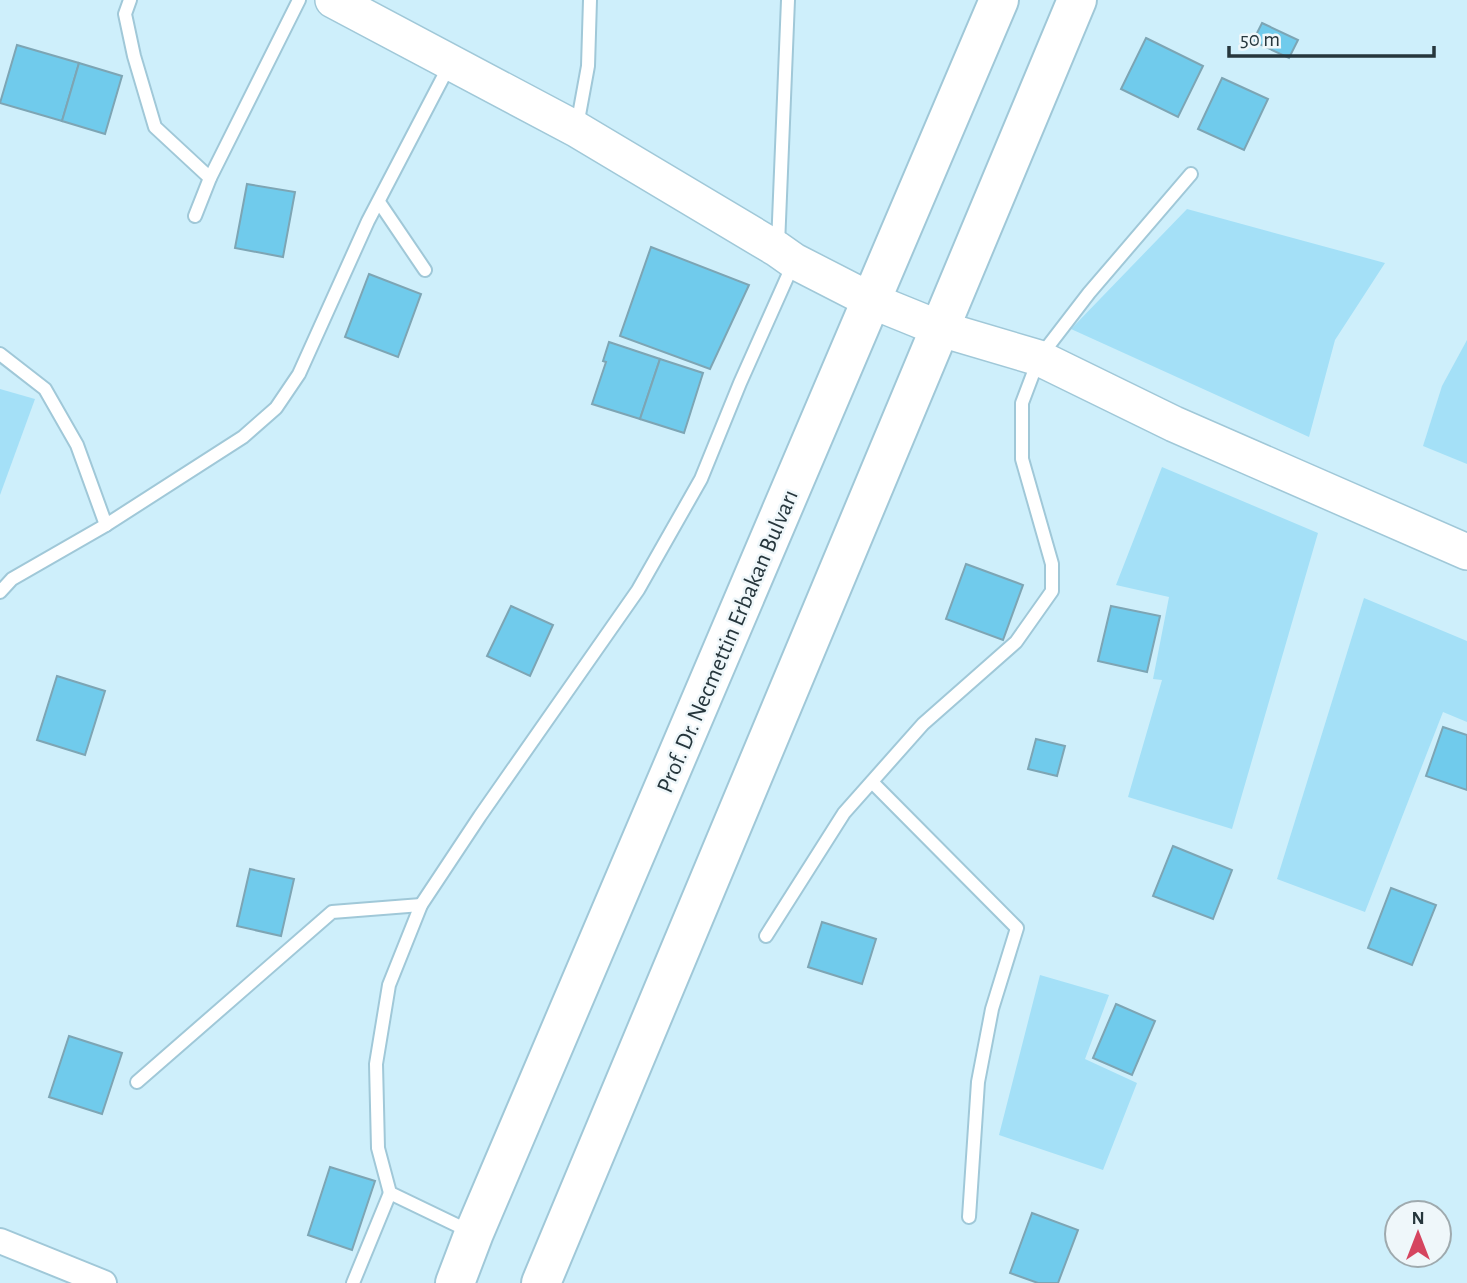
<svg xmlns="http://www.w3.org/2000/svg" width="1467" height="1283" font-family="'Alegreya Sans',sans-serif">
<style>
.green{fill:#a4e0f7}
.building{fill:#70cbec;stroke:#7da5b4;stroke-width:2}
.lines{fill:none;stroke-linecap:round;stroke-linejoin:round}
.lane-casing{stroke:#a0c8d8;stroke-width:16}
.street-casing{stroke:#a0c8d8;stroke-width:28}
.secondary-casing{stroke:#a0c8d8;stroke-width:38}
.primary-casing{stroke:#a0c8d8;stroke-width:42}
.lane{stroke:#fff;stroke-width:12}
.street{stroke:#fff;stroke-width:24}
.secondary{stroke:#fff;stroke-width:35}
.primary{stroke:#fff;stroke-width:38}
.labels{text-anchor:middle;stroke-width:5;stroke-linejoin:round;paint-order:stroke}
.street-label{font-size:24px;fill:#26363c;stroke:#eff7fa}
</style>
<rect width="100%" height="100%" fill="#ceeffb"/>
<g class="green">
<polygon points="1187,209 1385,263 1335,340 1309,437 1071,329"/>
<polygon points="1467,340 1467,464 1423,446 1442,386"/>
<polygon points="0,389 35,399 0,495"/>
<polygon points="1162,467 1318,533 1232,829 1128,797 1162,680 1153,679 1169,597 1116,585"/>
<polygon points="1364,598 1467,641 1467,722 1443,712 1365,912 1277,879"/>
<polygon points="1040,975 1109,995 1085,1059 1137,1083 1103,1170 999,1135"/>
</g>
<g class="building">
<polygon points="1262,23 1298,40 1289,58 1253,41"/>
<polygon points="1146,38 1203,66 1178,117 1121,89"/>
<polygon points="17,45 79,63 62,121 0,103"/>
<polygon points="79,63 122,76 105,134 62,121"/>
<polygon points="1222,78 1268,99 1244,150 1198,129"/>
<polygon points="247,184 295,192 283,257 235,248"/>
<polygon points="651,247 749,285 710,369 620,336"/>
<polygon points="369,274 421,294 398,357 345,337"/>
<polygon points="609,342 660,359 640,419 592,404 606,362 603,361"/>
<polygon points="660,359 703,373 684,433 640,419"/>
<polygon points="966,564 1023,585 1003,640 946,619"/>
<polygon points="511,606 553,625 530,676 487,656"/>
<polygon points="1111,606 1160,616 1147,672 1098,661"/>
<polygon points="57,676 105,691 85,755 37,740"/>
<polygon points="1443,727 1467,735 1467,790 1426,776"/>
<polygon points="1036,739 1065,746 1057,776 1028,769"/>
<polygon points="1173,846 1232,870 1213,919 1153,896"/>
<polygon points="250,869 294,879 281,936 237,926"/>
<polygon points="1391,888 1436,905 1412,965 1368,948"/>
<polygon points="822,922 876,939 862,984 808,967"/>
<polygon points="1116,1004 1155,1021 1132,1075 1093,1058"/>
<polygon points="69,1036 122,1053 102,1114 49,1097"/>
<polygon points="330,1167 375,1181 352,1250 308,1235"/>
<polygon points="1032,1213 1078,1230 1058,1283 1038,1283 1010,1273"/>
</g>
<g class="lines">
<g class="lane-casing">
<g id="lane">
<polyline points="130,0 125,14 134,56 155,127 210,178"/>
<polyline points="577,126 588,66 590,0"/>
<polyline points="379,202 425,270"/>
<polyline points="195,216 210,178 299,0"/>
<polyline points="778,245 788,0"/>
<polyline points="0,354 45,389 77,445 106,525"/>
<polyline points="0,592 12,579 106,525 243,437 276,408 299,374 368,221 450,64"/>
<polyline points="872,782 1017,928 992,1009 978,1082 969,1217"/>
<polyline points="766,936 844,813 923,724 1016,642 1052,591 1052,564 1022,459 1022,403 1039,358 1089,293 1191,174"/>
<polyline points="137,1082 332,912 421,905"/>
<polyline points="471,1232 390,1193 378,1148 376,1064 389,985 421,905 480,816 638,590 701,479 740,383 794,262"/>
<polyline points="353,1283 390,1193"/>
</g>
</g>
<g class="street-casing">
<polyline id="street" points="0,1241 104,1283"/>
</g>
<g class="secondary-casing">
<polyline id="secondary" points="333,0 576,129 777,249 794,261 872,301 941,329 1039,358 1174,424 1467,552"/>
</g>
<g class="primary-casing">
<g id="primary">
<polyline points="455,1283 474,1233 999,0"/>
<polyline points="541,1283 1077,0"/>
</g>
</g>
<use href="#lane" class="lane"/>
<use href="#street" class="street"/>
<use href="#secondary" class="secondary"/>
<use href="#primary" class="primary"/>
</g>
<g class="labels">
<g class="street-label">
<text transform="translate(727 641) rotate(-67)" y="8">Prof. Dr. Necmettin Erbakan Bulvarı</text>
</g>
</g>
<g transform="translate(1418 1234)"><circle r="33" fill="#eff7fa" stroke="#9faaae" stroke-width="2"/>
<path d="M0-5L12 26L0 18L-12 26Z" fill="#d5455f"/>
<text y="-10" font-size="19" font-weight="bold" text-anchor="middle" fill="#26363c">N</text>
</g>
<path d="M1229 46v10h205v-10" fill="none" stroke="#26363c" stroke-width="3.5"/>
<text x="1240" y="46" font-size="21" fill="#26363c" stroke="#eff7fa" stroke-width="5" paint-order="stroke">50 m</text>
</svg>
